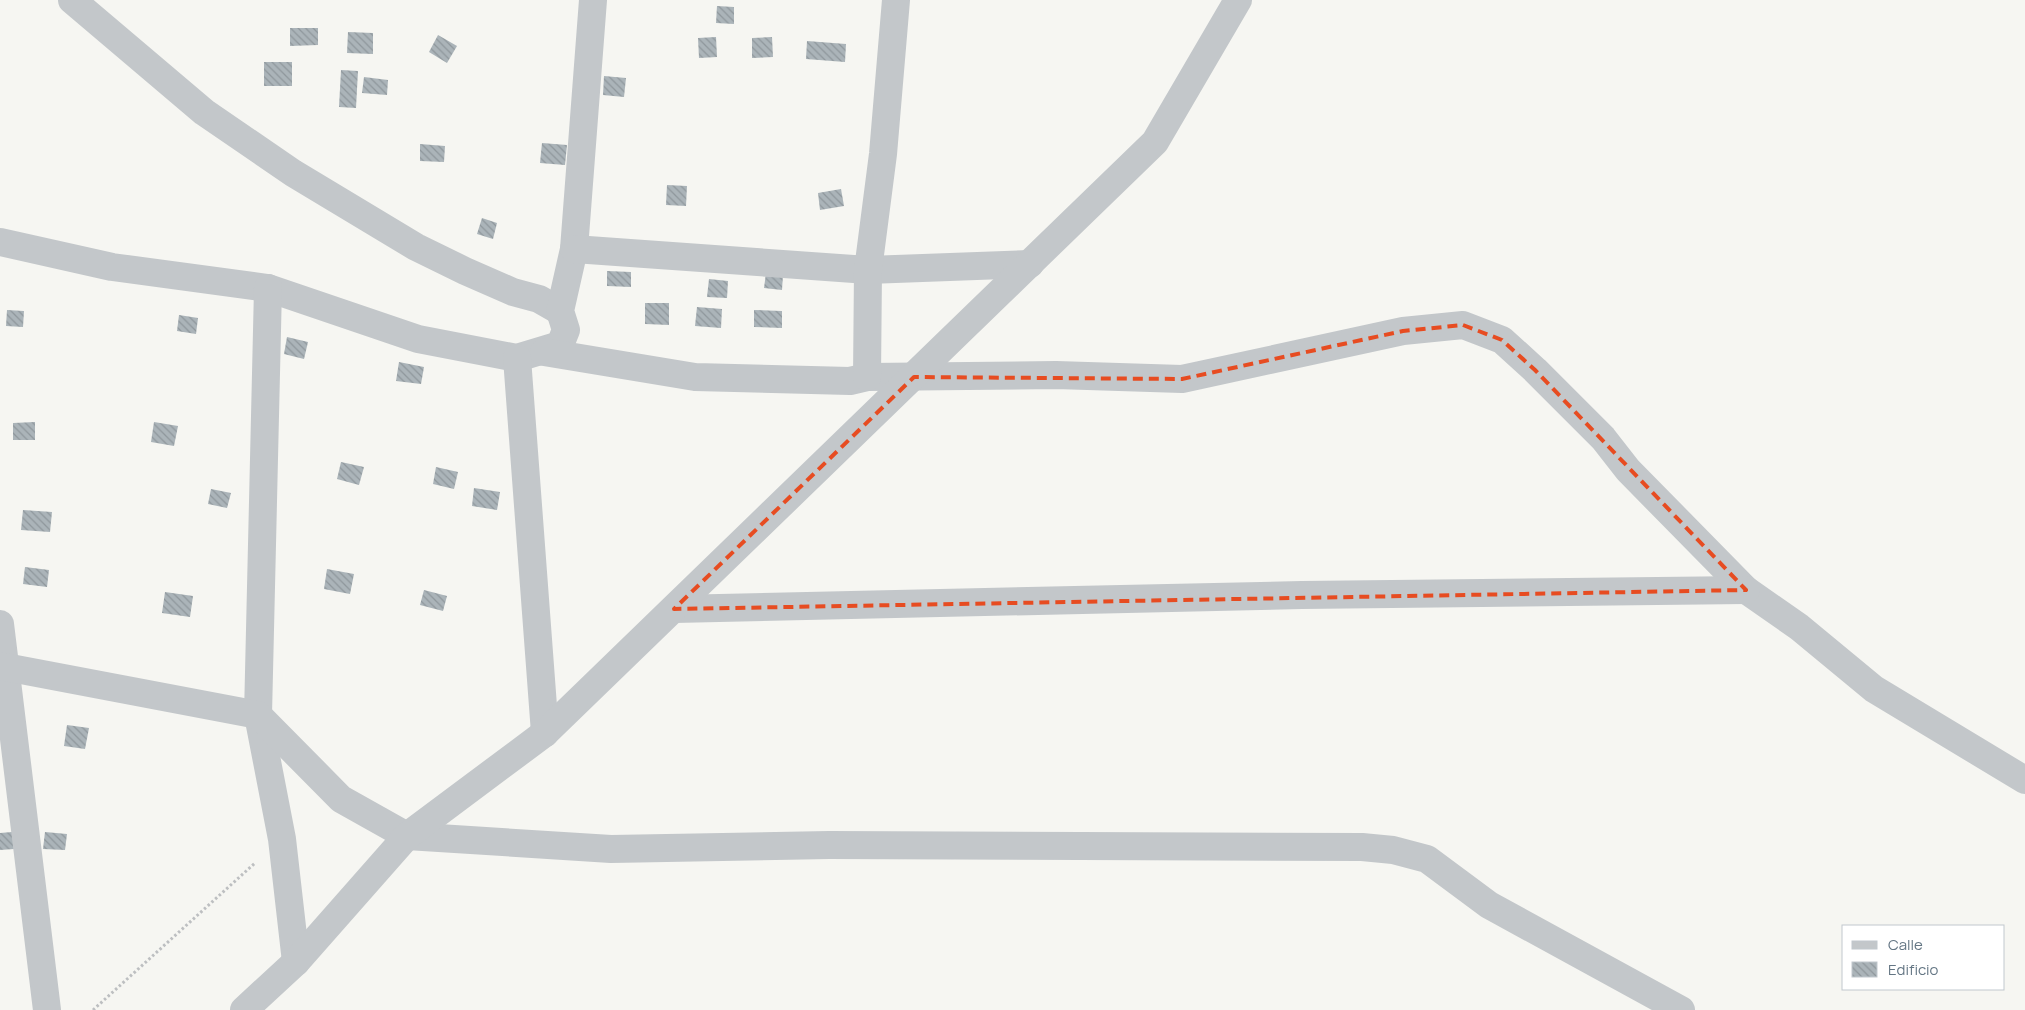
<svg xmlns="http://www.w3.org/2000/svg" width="2025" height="1010" font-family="Manrope,sans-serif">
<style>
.building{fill:url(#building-back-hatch)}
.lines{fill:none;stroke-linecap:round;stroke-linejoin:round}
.path{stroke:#bdbfc1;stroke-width:3;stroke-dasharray:2.5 2.5;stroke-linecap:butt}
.minor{stroke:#c3c7ca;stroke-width:28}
.marked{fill:none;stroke:#e74c21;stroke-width:4;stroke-dasharray:10 6;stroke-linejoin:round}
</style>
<defs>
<pattern id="building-back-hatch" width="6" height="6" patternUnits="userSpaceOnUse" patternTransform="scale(1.25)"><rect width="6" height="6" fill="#abb4b9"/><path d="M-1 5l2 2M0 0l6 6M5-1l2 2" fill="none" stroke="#8f979c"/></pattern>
</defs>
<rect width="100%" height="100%" fill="#f6f6f2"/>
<g class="building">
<polygon points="717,6 734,7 734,24 716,23"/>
<polygon points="290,28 318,28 318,45 290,46"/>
<polygon points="348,32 373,33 373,54 347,53"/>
<polygon points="438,35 457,46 447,63 429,52"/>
<polygon points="716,37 717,57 699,58 698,38"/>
<polygon points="772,37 773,57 752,58 752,38"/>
<polygon points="807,41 846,44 845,62 806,59"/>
<rect x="264" y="62" width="28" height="24"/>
<polygon points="341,70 358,71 356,108 339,107"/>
<polygon points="604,76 626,78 624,97 603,95"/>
<polygon points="364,77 388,80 387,95 362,93"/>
<polygon points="542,143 567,145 565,165 540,163"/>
<polygon points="420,144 445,146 444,162 420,161"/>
<polygon points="667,185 687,186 686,206 666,205"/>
<polygon points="841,189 844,206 820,210 818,193"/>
<polygon points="482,218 497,223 493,239 477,234"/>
<polygon points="607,271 631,272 631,287 607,286"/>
<polygon points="766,273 783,275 782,290 764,288"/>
<polygon points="709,279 728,281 727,298 707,297"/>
<polygon points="645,303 669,303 669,325 645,324"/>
<polygon points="697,307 722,309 721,328 695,326"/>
<polygon points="7,310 24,311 23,327 6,326"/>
<polygon points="754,310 782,311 782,328 754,327"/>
<polygon points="179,315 198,318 196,334 177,331"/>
<polygon points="287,337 308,342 304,359 284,354"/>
<polygon points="399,362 424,367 421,384 396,381"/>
<polygon points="35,422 35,440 13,440 13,423"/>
<polygon points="154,422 178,426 174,446 151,442"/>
<polygon points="341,462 364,467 359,485 337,479"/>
<polygon points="436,467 458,472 454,489 433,484"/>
<polygon points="474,488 500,492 497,510 472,506"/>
<polygon points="211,489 231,493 227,508 208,504"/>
<polygon points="23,510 52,512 50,532 21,530"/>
<polygon points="25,567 49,570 47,587 23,584"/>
<polygon points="327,569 354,574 350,594 324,589"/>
<polygon points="424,590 447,596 443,611 420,605"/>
<polygon points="165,592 193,596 190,617 162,613"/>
<polygon points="67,725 89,728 85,749 64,746"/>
<polygon points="12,832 14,849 0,850 0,833"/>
<polygon points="45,832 67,834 65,850 43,849"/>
</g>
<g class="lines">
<polyline class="path" points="93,1010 255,863"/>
<g class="minor">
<polyline points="72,0 204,112 293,173 416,247 465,271 513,292 539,299 560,311"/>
<polyline points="0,242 112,267 268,288 418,339 517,358 560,345 566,330 560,311 574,249 593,0"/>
<polyline points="574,249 868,270 1030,264"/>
<polyline points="268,288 258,715 282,839 296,962"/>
<polyline points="544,352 695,377 850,381 867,377 1056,375 1182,379 1403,331 1463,325 1502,340 1535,370 1603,438 1628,470 1746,590 1799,627 1874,689 2025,780"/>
<polyline points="517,358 545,733"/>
<polyline points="867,377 868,270 883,154 896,0"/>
<polyline points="674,609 1302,595 1746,590"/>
<polyline points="0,624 47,1010"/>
<polyline points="0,666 258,715 341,799 407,836 611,849 829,845 1362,847 1393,850 1427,859 1489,905 1681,1010"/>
<polyline points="244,1010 296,962 407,836 545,733 1155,142 1238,0"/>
</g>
</g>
<path class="marked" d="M1463,325L1502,340L1535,370L1746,590L674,609L914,377L1182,379L1403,331Z"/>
<rect x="1842" y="925" width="162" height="65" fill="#ffffff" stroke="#c1c8ce"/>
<rect x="1852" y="941" width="25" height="8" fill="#c3c7ca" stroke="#c1c8ce"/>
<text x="1888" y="950" font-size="15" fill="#647684">Calle</text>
<rect x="1852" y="962" width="25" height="15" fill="url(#building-back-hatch)" stroke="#c1c8ce"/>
<text x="1888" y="975" font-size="15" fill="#647684">Edificio</text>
</svg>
